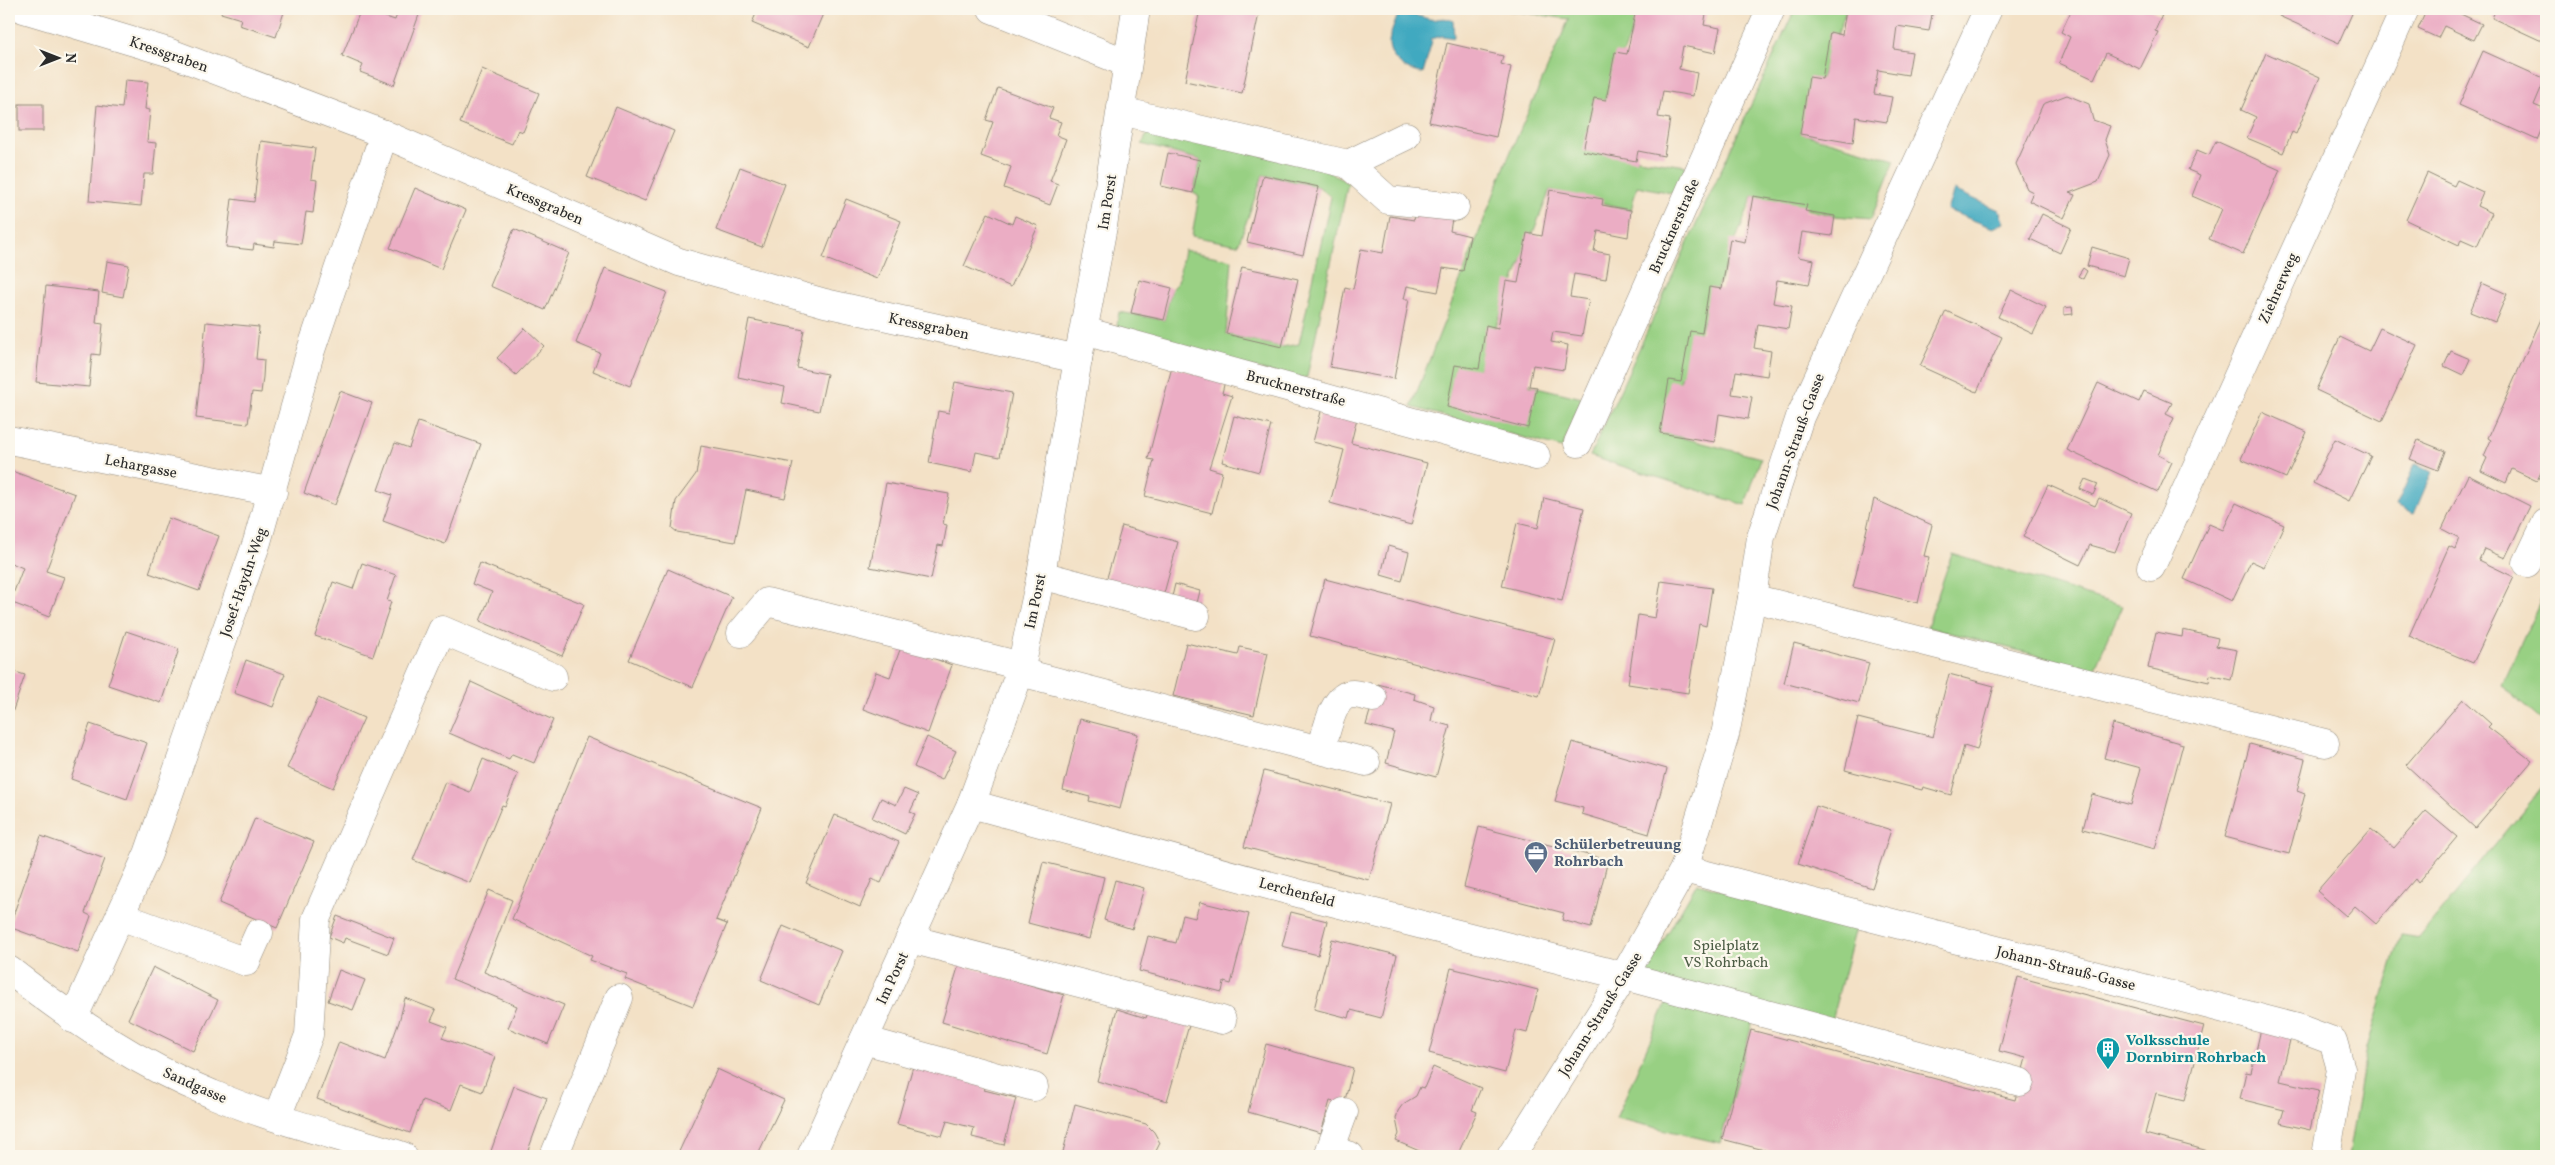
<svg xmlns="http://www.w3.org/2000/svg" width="2555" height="1165" font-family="Vollkorn,serif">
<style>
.green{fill:#98d083;stroke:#627e57}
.water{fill:#40a9c0;stroke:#366a76}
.building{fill:#ebadc4}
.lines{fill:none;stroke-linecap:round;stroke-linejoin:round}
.minor-casing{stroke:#8f8678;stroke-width:29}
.minor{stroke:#fff;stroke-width:28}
.labels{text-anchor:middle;stroke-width:4.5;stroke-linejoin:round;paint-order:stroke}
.street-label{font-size:15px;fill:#2b2b2b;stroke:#fbf7ec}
.service-label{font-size:15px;font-weight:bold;fill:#4e5e75;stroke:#fbf7ec;text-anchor:start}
.park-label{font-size:15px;fill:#4c5d45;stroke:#fbf7ec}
.culture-label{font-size:15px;font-weight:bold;fill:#0d838f;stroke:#fbf7ec;text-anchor:start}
</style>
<rect width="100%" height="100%" fill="#fbf7ec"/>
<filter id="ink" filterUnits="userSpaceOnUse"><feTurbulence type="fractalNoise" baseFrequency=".02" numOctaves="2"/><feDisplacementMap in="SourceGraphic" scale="10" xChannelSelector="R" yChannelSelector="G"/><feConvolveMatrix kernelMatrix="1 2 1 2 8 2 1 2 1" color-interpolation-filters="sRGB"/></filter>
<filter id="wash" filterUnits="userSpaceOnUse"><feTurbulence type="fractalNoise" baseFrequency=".0096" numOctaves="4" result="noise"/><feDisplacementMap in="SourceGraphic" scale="20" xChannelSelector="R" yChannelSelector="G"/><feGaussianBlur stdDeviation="1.12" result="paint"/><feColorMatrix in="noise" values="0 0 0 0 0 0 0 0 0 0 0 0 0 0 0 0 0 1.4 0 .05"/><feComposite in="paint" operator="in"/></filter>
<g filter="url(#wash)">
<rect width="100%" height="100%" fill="#f3e1c6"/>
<g class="green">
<polygon points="1497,9 1641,9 1584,151 1686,166 1676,194 1637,186 1631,210 1550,190 1479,369 1537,387 1582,398 1562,448 1411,407 1508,158 1569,19"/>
<polygon points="1795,9 1847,9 1800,133 1895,160 1871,219 1835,216 1753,196 1660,432 1761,458 1745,505 1590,456"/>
<polygon points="1149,131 1324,169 1348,183 1307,377 1298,379 1116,333 1119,312 1164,320 1172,288 1178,282 1184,250 1232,260 1226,334 1282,347 1299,344 1331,197 1319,187 1263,175 1238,245 1192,236 1199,196 1193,193 1200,160 1142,144"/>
<polygon points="1952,554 2122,606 2094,670 1927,627"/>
<polygon points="2546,589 2546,725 2502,685"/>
<polygon points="2546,783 2546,1156 2348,1156 2367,1048 2401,935 2419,938"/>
<polygon points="1697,883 1856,928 1830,1025 1757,1006 1720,1143 1616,1118 1672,990 1640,981"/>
</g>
<g class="water">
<path d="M1400,15C1411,14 1419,16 1429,19C1438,21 1442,15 1453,21L1454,38L1442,36L1430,39L1432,42L1423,73C1409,73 1390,61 1389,44C1389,36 1394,26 1397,17Z"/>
<polygon points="1954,190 1999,210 2004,223 1993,228 1947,210"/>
<polygon points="2415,464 2432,472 2414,514 2396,506"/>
</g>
<g id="blocks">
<g class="building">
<polygon points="222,9 285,9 276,37 239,25 241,19 221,13"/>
<polygon points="361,9 395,20 399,9 413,9 420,12 394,85 360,72 363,65 342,56"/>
<polygon points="758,9 825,9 809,47 752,23"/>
<polygon points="1200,9 1225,13 1226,9 1260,9 1242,93 1185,81"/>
<polygon points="1636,9 1707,9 1704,25 1720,28 1715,53 1683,46 1679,69 1697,73 1693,96 1663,91 1658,117 1670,119 1664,156 1638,151 1636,161 1583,151 1594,98 1606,100 1615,52 1627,54"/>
<polygon points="1846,9 1933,9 1929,31 1897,26 1894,49 1912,52 1908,75 1878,70 1874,94 1892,97 1887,122 1856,117 1853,143 1800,134 1809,77 1822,79 1830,32 1842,35"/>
<polygon points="2072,9 2148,9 2162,15 2155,31 2158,32 2140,69 2106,53 2094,79 2059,63 2070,37 2061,32"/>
<polygon points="2283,9 2354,9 2339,43 2279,16"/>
<polygon points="2427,9 2450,9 2482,24 2474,40 2444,26 2438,38 2418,29"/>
<polygon points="2496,9 2546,9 2546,43 2492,18"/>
<polygon points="1447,43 1503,56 1501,64 1511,67 1496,137 1429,122"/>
<polygon points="2483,51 2545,79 2534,105 2546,110 2546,119 2537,140 2459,105"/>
<polygon points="2266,53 2320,77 2296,134 2292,132 2283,153 2247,138 2256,117 2241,110"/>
<polygon points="482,69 539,93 523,132 518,130 512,144 460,123"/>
<polygon points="125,80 148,82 145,109 150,110 147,142 156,143 153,174 144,174 141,206 89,201 97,105 122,108"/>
<polygon points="998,88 1053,108 1049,118 1061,122 1056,135 1066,139 1050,181 1058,184 1050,205 1004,188 1011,167 981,156 993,122 986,120"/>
<polygon points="2067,95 2089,104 2093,120 2110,126 2105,140 2110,155 2098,182 2069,193 2075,195 2064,218 2029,201 2033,192 2027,189 2016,164 2043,104"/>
<rect x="19" y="104" width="24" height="27"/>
<polygon points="616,107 674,131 645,201 587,177"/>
<polygon points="261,141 315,148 311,179 317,180 313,213 306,212 301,244 275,241 274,247 254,244 253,250 226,247 232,199 254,202"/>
<polygon points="2216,141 2280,170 2243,254 2209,239 2222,209 2192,196 2200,175 2188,170 2197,150 2209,155"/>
<polygon points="1168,153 1200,160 1193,193 1161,186"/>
<polygon points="740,167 785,184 762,247 716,230"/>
<polygon points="2427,173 2454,186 2457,180 2483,192 2477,206 2492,213 2477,246 2461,239 2459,245 2406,220"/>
<polygon points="1263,175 1319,187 1303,255 1247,242"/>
<polygon points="415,188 466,210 441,269 390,248"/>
<polygon points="1550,190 1603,199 1602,205 1631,210 1628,237 1598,231 1594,251 1610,254 1606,279 1574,274 1570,297 1589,300 1582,336 1553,332 1551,342 1568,345 1564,370 1533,365 1529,386 1537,387 1528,428 1447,407 1455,365 1479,369 1486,325 1498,328 1506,281 1518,283 1527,233 1542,236"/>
<polygon points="1753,196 1807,205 1805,211 1835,216 1832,236 1802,232 1798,257 1814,260 1809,285 1777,280 1773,303 1792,306 1788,329 1758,324 1754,348 1771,351 1767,376 1736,371 1732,394 1752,397 1748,419 1719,414 1715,442 1660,433 1669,380 1681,382 1690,331 1702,333 1709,287 1722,289 1730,239 1745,242"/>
<polygon points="846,199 901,221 877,279 823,258"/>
<polygon points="1416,212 1452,219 1450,231 1470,236 1463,271 1443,268 1438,292 1407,286 1404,299 1409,299 1394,379 1330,367 1345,287 1353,289 1361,249 1383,253 1390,216 1414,220"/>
<polygon points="988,213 1012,224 1015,216 1038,226 1011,287 964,266"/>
<polygon points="2042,214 2071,228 2060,253 2030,239"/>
<polygon points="514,229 569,253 545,310 490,286"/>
<polygon points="2092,247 2129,258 2124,276 2087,266"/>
<polygon points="107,261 129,265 123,297 102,293"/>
<polygon points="1242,267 1298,279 1282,347 1226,334"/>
<polygon points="605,268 667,292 630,386 593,371 600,353 576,343"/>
<polygon points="2083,268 2087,271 2083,279 2078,276"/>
<polygon points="1139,280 1172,288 1164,320 1131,313"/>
<polygon points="2482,283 2507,294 2495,322 2470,312"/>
<polygon points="46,286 99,292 96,323 103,324 100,355 92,354 89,387 36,382"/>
<polygon points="2011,290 2046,307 2033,334 1998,317"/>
<polygon points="2072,307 2073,314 2064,315 2064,308"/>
<polygon points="2546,308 2546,461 2537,481 2512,469 2506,483 2481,471 2487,458 2484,456 2491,440 2488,438"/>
<polygon points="1946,311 2002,337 1977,392 1920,366"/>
<polygon points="749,319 804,330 797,368 827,374 819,411 782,403 785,387 738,377"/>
<polygon points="206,322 259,327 256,359 264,360 263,377 261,393 252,392 248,424 196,418"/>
<polygon points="525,328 544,346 516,375 497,358"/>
<polygon points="2380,328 2417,345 2382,421 2316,390 2340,337 2369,351"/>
<polygon points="2451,351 2470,359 2463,375 2444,366"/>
<polygon points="1172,367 1225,381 1222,393 1232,396 1209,468 1222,472 1212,513 1145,496 1154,460 1148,459"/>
<polygon points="955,382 1012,393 1000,457 976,452 972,472 929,463 938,411 949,413"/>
<polygon points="2098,383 2139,402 2144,391 2172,403 2166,414 2174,418 2158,455 2172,462 2158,492 2067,450"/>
<polygon points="340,391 372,403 335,505 304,493"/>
<polygon points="1323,404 1358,414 1351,443 1427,463 1411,525 1330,503 1344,450 1313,442"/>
<polygon points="2262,412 2307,432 2286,478 2241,459"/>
<polygon points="1234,416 1271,425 1259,472 1222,462"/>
<polygon points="418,422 481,444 445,544 383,521 392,495 378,490 395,443 409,448"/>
<polygon points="2335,439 2371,456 2349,501 2313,483"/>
<polygon points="2418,440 2445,451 2438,470 2410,459"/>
<polygon points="701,446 793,463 785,498 746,490 735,542 677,532 672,528 676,501 696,474"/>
<polygon points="9,470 75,494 46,571 64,577 49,617 10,602 23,568 9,562"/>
<polygon points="2468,475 2530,506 2505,558 2484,549 2479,560 2514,577 2473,663 2409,636 2449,546 2455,549 2459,538 2442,529"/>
<polygon points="2085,479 2098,484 2093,495 2080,489"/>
<polygon points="886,483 949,494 943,524 947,525 943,546 938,545 931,579 870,567"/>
<polygon points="2048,485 2095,506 2099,498 2131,513 2115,552 2090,545 2080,565 2023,537"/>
<polygon points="1544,498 1584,508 1562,601 1502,586 1517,523 1538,528"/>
<polygon points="1874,499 1932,525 1924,556 1929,557 1918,603 1853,587"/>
<polygon points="2236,503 2284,525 2264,567 2251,561 2232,601 2184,579 2209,524 2223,530"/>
<polygon points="168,518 219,536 199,591 149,573"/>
<polygon points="1122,526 1178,542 1163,597 1106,581"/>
<polygon points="1388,546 1409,552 1402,581 1381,575"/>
<polygon points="362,563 396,575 387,601 391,602 373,656 315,636 333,582 353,589"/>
<polygon points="480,563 584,604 562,656 480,621 492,592 472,584"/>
<polygon points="668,569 732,597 693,687 629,660"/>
<polygon points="1325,579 1555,639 1539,696 1310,636"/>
<polygon points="1661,581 1712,588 1706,626 1699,624 1688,693 1628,684 1638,615 1655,618"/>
<polygon points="1175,584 1200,591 1196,607 1171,601"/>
<polygon points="2183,630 2218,638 2216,646 2237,650 2231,680 2210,675 2209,682 2148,668 2156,632 2182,637"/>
<polygon points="126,631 179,649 161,703 108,685"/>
<polygon points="1186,643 1238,655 1240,647 1268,653 1254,715 1173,696"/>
<polygon points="1794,643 1869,663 1859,703 1784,683"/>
<polygon points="901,647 952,665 928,733 863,709 876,672 890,677"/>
<polygon points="246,660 285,674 273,707 234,693"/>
<polygon points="9,670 25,675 9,722"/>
<polygon points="1949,674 1994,686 1977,750 1964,746 1951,795 1923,787 1922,790 1845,770 1858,718 1933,737"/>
<polygon points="471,682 553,720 534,763 512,754 509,759 449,733"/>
<polygon points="1378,684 1415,694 1414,699 1434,706 1431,721 1450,726 1436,777 1386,763 1394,732 1366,725"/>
<polygon points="318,698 364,718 333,788 287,768"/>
<polygon points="2463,699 2491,724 2488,727 2532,761 2475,828 2406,765"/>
<polygon points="1080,719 1138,734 1120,809 1089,801 1090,797 1063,790"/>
<polygon points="90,724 147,743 127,799 71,779"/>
<polygon points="2113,724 2183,744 2155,849 2083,829 2092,794 2131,805 2141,768 2104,758"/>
<polygon points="587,737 762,808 716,920 727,924 693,1006 625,979 627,974 590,960 592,956 512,919"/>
<polygon points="927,737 956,751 942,780 914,767"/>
<polygon points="1572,742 1667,769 1649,834 1582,814 1583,808 1555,801"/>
<polygon points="2250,744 2305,759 2297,791 2305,794 2289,854 2225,837"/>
<polygon points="483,759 518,774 505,806 502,805 470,883 413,860 445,782 470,792"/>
<polygon points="1264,771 1390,804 1369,880 1244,847"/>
<polygon points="904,789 918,795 910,812 915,814 905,834 872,818 881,798 896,805"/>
<polygon points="1816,806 1891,830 1872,888 1798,864"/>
<polygon points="2426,811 2457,837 2418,883 2415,879 2376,924 2355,906 2346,916 2317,891 2371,829 2394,848"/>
<polygon points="835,815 899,842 881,883 872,879 860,907 806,883"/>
<polygon points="255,818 314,842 277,928 219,903"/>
<polygon points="1479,827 1608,860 1591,928 1562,920 1564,913 1464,887"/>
<polygon points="41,836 105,859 85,913 91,916 78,952 9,927"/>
<polygon points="1043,862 1104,877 1089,939 1028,923"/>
<polygon points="1115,880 1144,888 1132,929 1104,920"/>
<polygon points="489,890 512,900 484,972 564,1005 548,1044 508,1028 517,1006 452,979"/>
<polygon points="1200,902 1249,914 1231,984 1224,982 1222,992 1139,971 1148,936 1176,943 1183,915 1195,918"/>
<polygon points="1291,912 1327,921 1318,955 1282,946"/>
<polygon points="337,916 394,938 388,954 345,938 343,943 329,937"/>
<polygon points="783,926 842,951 819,1005 761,980"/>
<polygon points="1332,939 1397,955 1381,1018 1351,1010 1349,1018 1314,1009"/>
<polygon points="959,964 1064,995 1047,1054 942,1022"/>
<polygon points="153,967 218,1000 193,1051 128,1019"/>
<polygon points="1451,968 1538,990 1527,1033 1516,1030 1505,1073 1429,1053"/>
<polygon points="339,970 365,980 353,1010 328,1001"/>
<polygon points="2018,977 2204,1026 2185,1100 2156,1093 2145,1134 2227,1156 1787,1156 1722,1139 1751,1030 2015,1100 2026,1058 1999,1051"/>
<polygon points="405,998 436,1010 431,1021 447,1027 442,1038 495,1057 482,1092 461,1084 451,1110 422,1100 410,1133 317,1099 339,1042 385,1060 399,1022"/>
<polygon points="1117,1009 1146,1018 1149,1010 1190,1022 1167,1101 1097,1081"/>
<polygon points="2261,1029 2291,1036 2280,1081 2319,1090 2310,1130 2280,1123 2284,1110 2240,1099 2246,1072 2251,1073"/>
<polygon points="1266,1044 1353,1068 1344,1104 1330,1101 1321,1133 1248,1112"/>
<polygon points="913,1066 986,1085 984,1090 1016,1098 1004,1145 972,1137 974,1128 947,1121 942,1136 897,1124"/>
<polygon points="1433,1067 1481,1088 1472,1110 1477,1112 1457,1156 1431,1156 1396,1141 1399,1134 1396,1119 1398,1111 1403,1104 1416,1096 1420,1087 1424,1088"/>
<polygon points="717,1069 784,1100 757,1156 677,1156"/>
<polygon points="514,1086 547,1098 526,1156 506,1156 491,1151"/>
<polygon points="1075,1104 1146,1124 1154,1132 1160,1143 1154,1155 1062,1156"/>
</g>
</g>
</g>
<g filter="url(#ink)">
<use href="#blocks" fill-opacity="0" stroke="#8f8678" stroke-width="1"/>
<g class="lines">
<g class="minor-casing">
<g id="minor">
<polyline points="24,9 168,52 384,134 679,262 825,303 1078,359"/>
<polyline points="992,9 1127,63"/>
<polyline points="1121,111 1348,164 1388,200 1455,207"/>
<polyline points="1348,164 1406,136"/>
<polyline points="1084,331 1536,456"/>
<polyline points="9,440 273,492"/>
<polyline points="1578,443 1771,9"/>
<polyline points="2527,563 2546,523"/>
<polyline points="2151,567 2405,9"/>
<polyline points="1041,575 1196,616"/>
<polyline points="1752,598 2325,743"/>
<polyline points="741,633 767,602 1021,666"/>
<polyline points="1020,672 1366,762"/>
<path d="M1321,750C1326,735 1332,694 1353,694C1359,694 1367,697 1373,698"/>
<polyline points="971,804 1316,898 1624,976 2020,1082"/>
<polyline points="1684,869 2298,1028 2333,1041 2341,1069 2326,1156"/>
<polyline points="120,916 246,962 259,933"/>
<polyline points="910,939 1222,1020"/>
<path d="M9,970C72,1019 137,1064 212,1094C273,1120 339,1136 403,1156"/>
<polyline points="73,1019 148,854 257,542 310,353 384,134"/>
<polyline points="864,1040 1034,1087"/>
<polyline points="1344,1112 1330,1150 1350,1156"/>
<polyline points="277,1117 309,1035 316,919 442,630 553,677"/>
<polyline points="554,1156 619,998"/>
<polyline points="811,1156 971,804 1020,672 1041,575 1078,359 1103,226 1136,9"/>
<polyline points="1511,1156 1624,976 1684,869 1725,735 1752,598 1761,537 1800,417 1988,9"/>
</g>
</g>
<use href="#minor" class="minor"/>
</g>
</g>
<defs>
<g id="office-pin" transform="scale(1.25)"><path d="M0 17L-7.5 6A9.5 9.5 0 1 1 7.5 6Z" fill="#5c6f8a" stroke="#fbf7ec"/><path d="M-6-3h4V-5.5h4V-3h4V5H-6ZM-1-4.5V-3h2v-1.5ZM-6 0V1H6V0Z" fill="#fff"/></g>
<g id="building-pin" transform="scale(1.25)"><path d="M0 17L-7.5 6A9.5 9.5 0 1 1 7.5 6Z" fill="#0f9aa8" stroke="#fbf7ec"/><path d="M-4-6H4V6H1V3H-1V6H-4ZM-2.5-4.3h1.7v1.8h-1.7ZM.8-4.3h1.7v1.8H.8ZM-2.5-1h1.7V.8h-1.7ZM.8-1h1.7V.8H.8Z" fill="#fff"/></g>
</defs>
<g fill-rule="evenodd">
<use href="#office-pin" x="1536" y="853"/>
<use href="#building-pin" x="2108" y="1049"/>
</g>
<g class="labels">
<g class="street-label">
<text transform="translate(169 54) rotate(19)" y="5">Kressgraben</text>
<text transform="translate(1107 202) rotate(-81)" y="5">Im Porst</text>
<text transform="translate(545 204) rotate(23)" y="5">Kressgraben</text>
<text transform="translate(1674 226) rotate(-66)" y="5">Brucknerstraße</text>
<text transform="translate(2278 288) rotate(-66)" y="5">Ziehrerweg</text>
<text transform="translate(929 326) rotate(12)" y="5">Kressgraben</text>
<text transform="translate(1296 388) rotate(15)" y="5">Brucknerstraße</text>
<text transform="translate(1795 441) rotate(-70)" y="5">Johann-Strauß-Gasse</text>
<text transform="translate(141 466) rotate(11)" y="5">Lehargasse</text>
<text transform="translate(243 582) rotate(-71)" y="5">Josef-Haydn-Weg</text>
<text transform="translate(1035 601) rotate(-78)" y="5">Im Porst</text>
<text transform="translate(1297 892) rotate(15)" y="5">Lerchenfeld</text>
<text transform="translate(2066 968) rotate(14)" y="5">Johann-Strauß-Gasse</text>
<text transform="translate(892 978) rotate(-65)" y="5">Im Porst</text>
<text transform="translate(1600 1014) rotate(-58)" y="5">Johann-Strauß-Gasse</text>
<text transform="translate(195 1085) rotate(24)" y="5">Sandgasse</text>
</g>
<g class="service-label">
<text x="1554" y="849">Schülerbetreuung<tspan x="1554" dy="17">Rohrbach</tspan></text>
</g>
<g class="park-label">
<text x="1726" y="950">Spielplatz<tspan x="1726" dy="17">VS Rohrbach</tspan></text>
</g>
<g class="culture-label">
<text x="2126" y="1045">Volksschule<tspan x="2126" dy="17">Dornbirn Rohrbach</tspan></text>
</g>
</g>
<rect width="2555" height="1165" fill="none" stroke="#fbf7ec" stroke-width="30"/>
<g transform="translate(58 58) rotate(90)" stroke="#fbf7ec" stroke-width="4" paint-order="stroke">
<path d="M0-4L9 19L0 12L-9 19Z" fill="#2b2b2b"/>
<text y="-8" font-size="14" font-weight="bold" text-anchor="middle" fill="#2b2b2b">N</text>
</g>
</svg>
